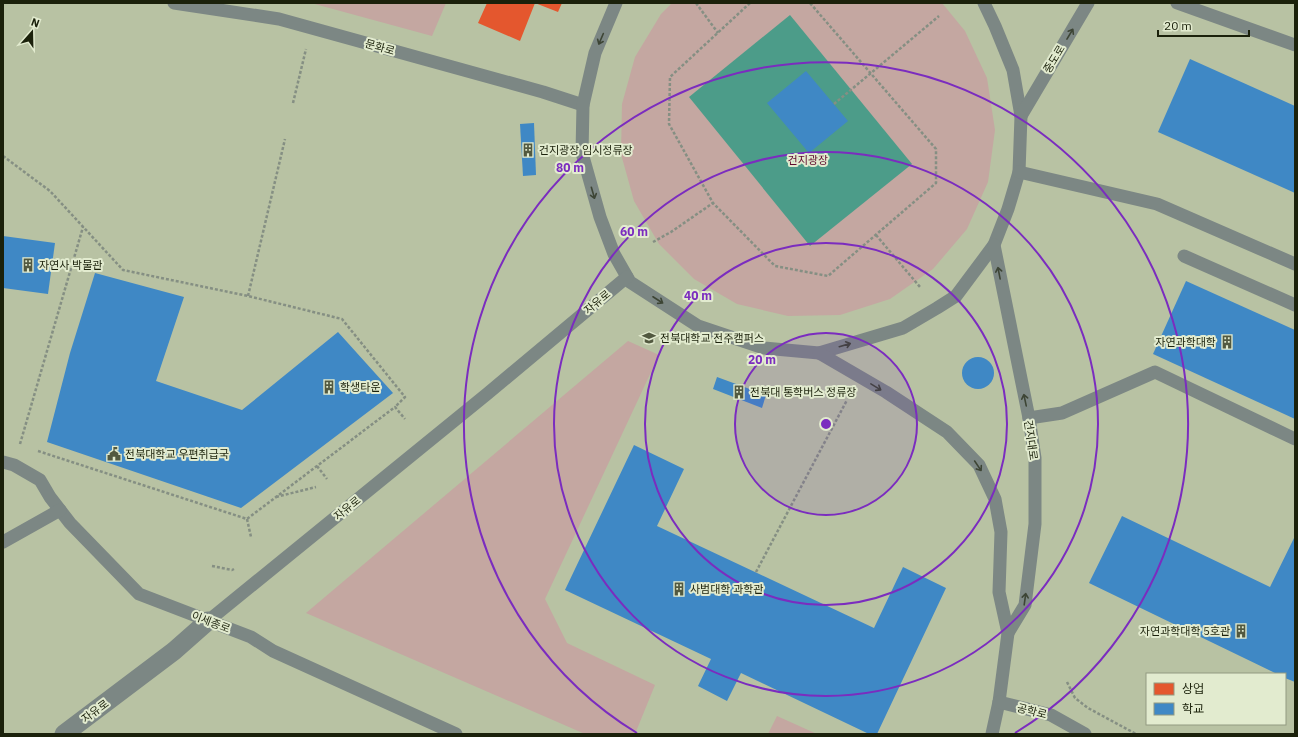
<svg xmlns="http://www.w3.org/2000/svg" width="1298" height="737" font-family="'IBM Plex Sans','Noto Sans KR',sans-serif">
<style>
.green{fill:#c4a7a1}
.water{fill:#4c9c89}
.shops{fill:#e4572e}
.schools{fill:#3f88c5}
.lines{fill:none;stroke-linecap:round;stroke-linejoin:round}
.path{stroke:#858f83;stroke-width:2.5;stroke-dasharray:3 2;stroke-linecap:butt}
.service{stroke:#7c8784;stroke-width:13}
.pedestrian{stroke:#7c8784;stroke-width:19}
.oneway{stroke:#3d4535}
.ring{fill:none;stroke:#7b2cbf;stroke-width:2}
.labels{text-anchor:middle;stroke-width:4;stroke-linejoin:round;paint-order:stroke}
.street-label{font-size:11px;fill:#1b210b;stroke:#e2ebcf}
.poi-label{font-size:11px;fill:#1b210b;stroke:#e2ebcf;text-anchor:start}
.park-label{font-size:11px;fill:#600a2e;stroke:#e2ebcf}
.centre{fill:#7b2cbf;stroke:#e2ebcf;stroke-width:2}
.ring-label{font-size:12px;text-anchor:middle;font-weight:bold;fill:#7b2cbf;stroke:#e2ebcf;stroke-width:4;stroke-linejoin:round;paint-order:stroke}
</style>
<rect width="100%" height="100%" fill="#b8c2a3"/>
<g class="green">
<polygon points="311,3 446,3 432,36"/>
<polygon points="672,3 942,3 965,31 987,78 995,130 988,182 967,229 933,269 890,299 840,315 788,316 737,304 694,279 659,244 634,201 621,154 622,104 635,57 661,14"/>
<polygon points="628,341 659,355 545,599 567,643 655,685 635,734 585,734 306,613"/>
<polygon points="777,716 817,734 768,734"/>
</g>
<polygon class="water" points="790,15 912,164 810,246 689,97"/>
<polygon class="shops" points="487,3 562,3 558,12 535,3 520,41 478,23"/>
<g class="schools">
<polygon points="1190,59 1295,106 1295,193 1158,132"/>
<polygon points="806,71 848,121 809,153 767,103"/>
<polygon points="534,123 536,175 523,176 520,124"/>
<polygon points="3,236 55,243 48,294 3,288"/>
<polygon points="95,273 184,297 156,381 242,410 338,332 393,393 241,508 47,442 70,353"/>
<polygon points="1186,281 1295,330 1295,419 1153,354"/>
<circle cx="978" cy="373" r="16"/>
<polygon points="717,377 766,395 762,408 713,389"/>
<polygon points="634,445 684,469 657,526 874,628 903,567 946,588 877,734 869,734 741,673 727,701 698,686 711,659 565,590"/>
<polygon points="1122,516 1270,587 1295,536 1295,682 1285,678 1285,674 1277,674 1089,583"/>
</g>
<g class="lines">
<g class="path">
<polyline points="696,3 718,33"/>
<polyline points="750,3 670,77 669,124 713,203 775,266 828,276 936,183 936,149 810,3"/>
<polyline points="293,103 306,49"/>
<polyline points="834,104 939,16"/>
<polyline points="3,156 50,191 123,270 248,296 342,319 405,397 395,407"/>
<polyline points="876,235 920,287"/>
<polyline points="653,242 671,232 713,203"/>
<polyline points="248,296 285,139"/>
<polyline points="20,444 83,227"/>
<polyline points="38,451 247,519 395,407 405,419"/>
<polyline points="317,466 327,479"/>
<polyline points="276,497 316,487"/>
<polyline points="247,519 251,537"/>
<polyline points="212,566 232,570 234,569"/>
<polyline points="756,572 847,400"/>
<polyline points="1067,682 1075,698 1088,708 1136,734"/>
</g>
<g class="service">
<polyline points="174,3 279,19 543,92 583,105"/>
<polyline points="616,3 595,53 583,105 582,153 600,217 614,254 630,282 698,326 764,348 819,353 903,328 937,308 956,296 994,245 1008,209 1019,172 1021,116 1013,70 995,26 984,3"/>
<polyline points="1177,3 1295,45"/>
<polyline points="1021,116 1088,3"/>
<polyline points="1019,172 1157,204 1295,264"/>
<polyline points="994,245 1029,418 1035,458 1035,524 1025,605 1008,633"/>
<polyline points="1184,256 1295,305"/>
<polyline points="819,353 886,392 947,432 979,465 995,499 1001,532 999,592 1008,633 999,702 992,734"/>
<polyline points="1029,418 1062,413 1155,372 1295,439"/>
<polyline points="3,462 14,465 40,480 50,497 70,523 139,594 251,637 273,651 456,734"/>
<polyline points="3,542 60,510"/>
<polyline points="208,621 487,394 627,277"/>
<polyline points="999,702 1051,715 1085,734"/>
</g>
<polyline class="pedestrian" points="64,734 174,651 208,621"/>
</g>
<defs><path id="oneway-shaft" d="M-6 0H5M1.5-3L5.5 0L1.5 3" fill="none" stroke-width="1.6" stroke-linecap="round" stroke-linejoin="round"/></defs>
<g class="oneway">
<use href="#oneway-shaft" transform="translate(1070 34) rotate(-59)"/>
<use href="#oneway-shaft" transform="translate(601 39) rotate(113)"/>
<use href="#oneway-shaft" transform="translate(593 193) rotate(74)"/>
<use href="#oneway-shaft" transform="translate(999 273) rotate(-101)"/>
<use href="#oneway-shaft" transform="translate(658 300) rotate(33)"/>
<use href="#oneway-shaft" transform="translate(845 345) rotate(-16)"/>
<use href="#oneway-shaft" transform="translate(876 387) rotate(31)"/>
<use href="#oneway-shaft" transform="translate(1025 400) rotate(-102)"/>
<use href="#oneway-shaft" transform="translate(978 466) rotate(56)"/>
<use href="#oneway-shaft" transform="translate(1025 599) rotate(-82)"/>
</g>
<circle cx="826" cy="424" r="91" fill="#7b2cbf" fill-opacity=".12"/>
<g class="ring">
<circle cx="826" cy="424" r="91"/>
<circle cx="826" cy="424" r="181"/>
<circle cx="826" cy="424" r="272"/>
<path d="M637 733A362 362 0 1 1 1015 733"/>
</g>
<defs>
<g id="building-bare" transform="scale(1.08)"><path d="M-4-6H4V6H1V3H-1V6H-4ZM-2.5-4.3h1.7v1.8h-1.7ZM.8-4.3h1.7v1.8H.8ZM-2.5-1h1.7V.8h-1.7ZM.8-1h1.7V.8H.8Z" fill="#525940" stroke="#e2ebcf" stroke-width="2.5" paint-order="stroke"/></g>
<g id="university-bare" transform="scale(1.08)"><path d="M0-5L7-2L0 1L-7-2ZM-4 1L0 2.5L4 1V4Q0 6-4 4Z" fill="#525940" stroke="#e2ebcf" stroke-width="2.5" paint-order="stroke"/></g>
<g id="civic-bare" transform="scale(1.08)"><path d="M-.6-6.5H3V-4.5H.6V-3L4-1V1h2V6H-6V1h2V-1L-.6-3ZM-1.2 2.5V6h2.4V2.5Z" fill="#525940" stroke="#e2ebcf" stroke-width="2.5" paint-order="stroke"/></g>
</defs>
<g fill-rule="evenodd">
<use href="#building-bare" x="528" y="150"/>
<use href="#building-bare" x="28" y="265"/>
<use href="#university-bare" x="649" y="338"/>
<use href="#building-bare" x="1227" y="342"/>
<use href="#building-bare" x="329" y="387"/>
<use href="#building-bare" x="739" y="392"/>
<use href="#civic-bare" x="114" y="454"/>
<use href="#building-bare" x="679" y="589"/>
<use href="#building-bare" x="1241" y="631"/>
</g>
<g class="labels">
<g class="street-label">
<text transform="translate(380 47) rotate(16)" y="4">문화로</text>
<text transform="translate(1054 59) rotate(-59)" y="4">중도로</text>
<text transform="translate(597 302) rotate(-40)" y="4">자유로</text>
<text transform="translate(1031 440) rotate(82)" y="4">건지대로</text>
<text transform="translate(347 508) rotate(-39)" y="4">자유로</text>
<text transform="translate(211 622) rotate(21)" y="4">이세종로</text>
<text transform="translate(95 711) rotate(-37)" y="4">자유로</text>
<text transform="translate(1032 711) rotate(14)" y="4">공학로</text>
</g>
<g class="poi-label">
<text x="539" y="154">건지광장 임시정류장</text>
<text x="39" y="269">자연사 박물관</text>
<text x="660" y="342">전북대학교 전주캠퍼스</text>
<text x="1216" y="346" text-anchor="end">자연과학대학</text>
<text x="340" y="391">학생타운</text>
<text x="750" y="396">전북대 통학버스 정류장</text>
<text x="125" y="458">전북대학교 우편취급국</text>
<text x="690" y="593">사범대학 과학관</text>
<text x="1230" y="635" text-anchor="end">자연과학대학 5호관</text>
</g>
<g class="park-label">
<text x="808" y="164">건지광장</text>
</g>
</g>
<circle cx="826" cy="424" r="6" class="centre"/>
<g class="ring-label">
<text x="570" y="172">80 m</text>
<text x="634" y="236">60 m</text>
<text x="698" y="300">40 m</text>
<text x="762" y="364">20 m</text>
</g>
<rect width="1298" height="737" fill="none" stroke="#1b210b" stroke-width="8"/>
<rect x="1146" y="673" width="140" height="52" fill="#e2ebcf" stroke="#929a81"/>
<rect x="1154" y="683" width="20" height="12" fill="#e4572e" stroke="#929a81"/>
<text x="1182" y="693" font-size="12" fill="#1b210b">상업</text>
<rect x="1154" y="703" width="20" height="12" fill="#3f88c5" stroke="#929a81"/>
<text x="1182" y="713" font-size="12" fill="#1b210b">학교</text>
<g transform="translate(32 32) rotate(20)" stroke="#e2ebcf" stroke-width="3" paint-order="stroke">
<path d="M0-3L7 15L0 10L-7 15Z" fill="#1b210b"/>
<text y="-6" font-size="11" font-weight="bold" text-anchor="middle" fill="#1b210b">N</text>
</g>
<path d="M1158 30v6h91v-6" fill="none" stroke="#1b210b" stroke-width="2"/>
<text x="1164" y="30" font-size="12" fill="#1b210b" stroke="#e2ebcf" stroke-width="3" paint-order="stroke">20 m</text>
</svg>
